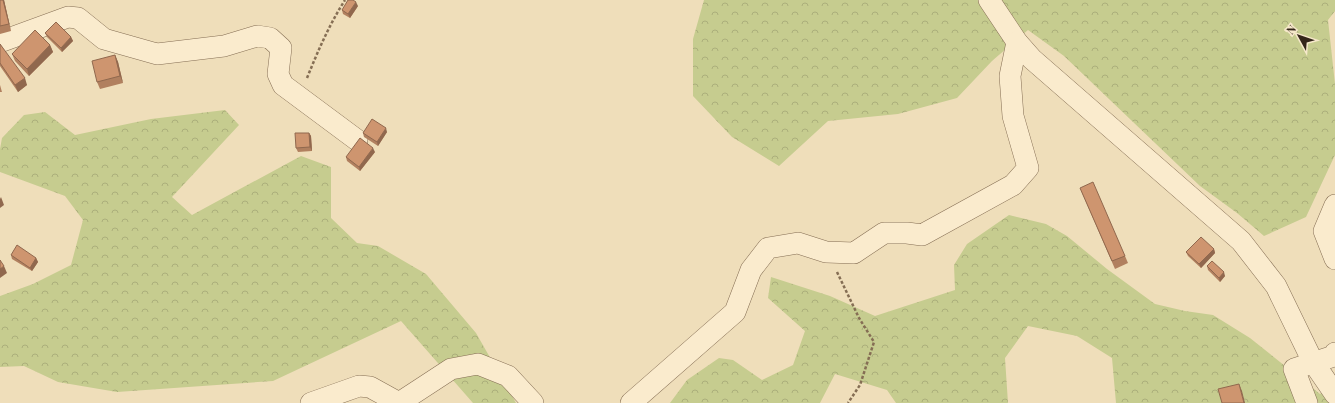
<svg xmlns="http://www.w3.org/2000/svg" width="1335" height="403" font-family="'Playfair Display',serif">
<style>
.forest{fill:url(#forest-crowns)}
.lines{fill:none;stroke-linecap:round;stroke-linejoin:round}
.street-casing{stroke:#856e54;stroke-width:22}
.path{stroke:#856e54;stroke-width:2.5;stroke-dasharray:3 2;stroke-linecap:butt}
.street{stroke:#faebcd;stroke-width:21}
.wall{fill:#b1805f}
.shaded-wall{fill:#90684e}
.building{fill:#ce956f;stroke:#90684e}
</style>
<defs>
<pattern id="forest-crowns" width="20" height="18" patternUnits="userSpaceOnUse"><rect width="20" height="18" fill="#c6cc8f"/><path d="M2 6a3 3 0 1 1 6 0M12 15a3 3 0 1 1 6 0" fill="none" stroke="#abaf7b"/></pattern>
</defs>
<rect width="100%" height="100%" fill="#efdeba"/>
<g class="forest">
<polygon points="704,0 1335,0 1335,11 1328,20 1335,84 1335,155 1306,217 1264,236 1237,213 1200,186 1064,56 1028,30 992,61 957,98 898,114 828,121 779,166 732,137 693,96 693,39"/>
<polygon points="225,110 239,125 172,197 192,215 301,156 331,167 331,218 357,243 378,246 426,274 476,333 516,403 473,403 401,321 273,381 117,392 58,382 24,366 0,367 0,296 33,284 71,265 83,220 65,196 0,172 0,149 2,138 24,115 45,112 75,135 151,119"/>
<polygon points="1009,215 1046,224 1067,236 1107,269 1155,304 1185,311 1213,315 1250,338 1320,394 1335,381 1335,403 1116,403 1112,358 1077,336 1028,326 1005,358 1008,403 896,403 887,390 835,374 820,403 670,403 687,380 719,358 733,360 762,380 793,365 805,331 768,298 771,277 830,296 875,316 955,290 954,265 967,244"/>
</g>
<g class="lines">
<g class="street-casing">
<g id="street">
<polyline points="989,0 1017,42 1032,59 1241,241 1276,286 1313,362 1335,394"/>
<polyline points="0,42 68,17 78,18 104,39 157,54 224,46 257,36 270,38 281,48 278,74 283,85 357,140"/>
<polyline points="1335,205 1324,231 1335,259"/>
<polyline points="311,403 359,386 370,387 399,403 451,369 478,364 508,376 533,403"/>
<polyline points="631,403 735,312 751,270 768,248 798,243 826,252 854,253 884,233 907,233 922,235 1013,185 1028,168 1013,116 1010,76 1017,42"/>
<polyline points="1307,403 1294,369 1334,356 1335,353"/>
</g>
</g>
<g class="path">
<path d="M307,78C318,51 329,25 345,0"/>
<polyline points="837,272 859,318 874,342 860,385 848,403"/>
</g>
<use href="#street" class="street"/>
</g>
<g class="wall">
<polygon points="0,0 4,0 11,31 0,34"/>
<polygon points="358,6 350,18 343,14 342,10"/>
<polygon points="45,33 71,37 73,41 62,52 47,37"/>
<polygon points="0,44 27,85 18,92 0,66"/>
<polygon points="50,45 53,52 29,76 15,61 12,54"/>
<polygon points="115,55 118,62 123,83 100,89 97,82"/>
<polygon points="0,85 2,92 0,92"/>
<polygon points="387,132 378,146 364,137 363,133"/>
<polygon points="309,133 311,136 312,151 298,152 296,148"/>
<polygon points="375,152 360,171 347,161 346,157"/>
<polygon points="1080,188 1125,256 1128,263 1115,269"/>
<polygon points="1214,249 1215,253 1201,268 1188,256 1186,252"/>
<polygon points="11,255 36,258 38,262 32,271 12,259"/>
<polygon points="1207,266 1225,276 1220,282 1208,270"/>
</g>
<g class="shaded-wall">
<polygon points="3,0 4,0 11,31 9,24"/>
<polygon points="356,2 358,6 350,18 348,14"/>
<polygon points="71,37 73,41 62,52 61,48"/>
<polygon points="50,45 53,52 29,76 27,69"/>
<polygon points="115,55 118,62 123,83 120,76"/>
<polygon points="25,78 27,85 18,92 15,85"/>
<polygon points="386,128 387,132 378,146 377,142"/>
<polygon points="309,133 311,136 312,151 310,147"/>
<polygon points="373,148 375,152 360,171 359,167"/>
<polygon points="1,197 4,205 0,208 0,199"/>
<polygon points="1214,249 1215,253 1201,268 1199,264"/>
<polygon points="36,258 38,262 32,271 30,268"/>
<polygon points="4,266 7,273 0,278 0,269"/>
<polygon points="1224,272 1225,276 1220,282 1219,278"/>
<polygon points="1239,384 1242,391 1245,403 1244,403"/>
</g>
<g class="building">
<polygon points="0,0 3,0 9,24 0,26"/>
<polygon points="348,0 353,0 356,2 348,14 342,10"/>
<polygon points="56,22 71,37 61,48 45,33"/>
<polygon points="35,30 50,45 27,69 12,54"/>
<polygon points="0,44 25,78 15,85 0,63"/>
<polygon points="115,55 120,76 97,82 92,61"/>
<polygon points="372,119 386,128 377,142 363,133"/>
<polygon points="295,133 309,133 310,147 296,148"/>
<polygon points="360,138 373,148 359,167 346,157"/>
<polygon points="1093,182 1125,256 1112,261 1080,188"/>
<polygon points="1201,237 1214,249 1199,264 1186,252"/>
<polygon points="17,245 36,258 30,268 11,255"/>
<polygon points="0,260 4,266 0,269"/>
<polygon points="1212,261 1224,272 1219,278 1207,266"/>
<polygon points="1239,384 1244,403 1222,403 1218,389"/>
</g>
<g transform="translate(1299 36) rotate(310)" stroke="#f6e8ca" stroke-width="3" paint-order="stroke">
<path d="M0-3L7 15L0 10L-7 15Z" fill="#34261a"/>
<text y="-6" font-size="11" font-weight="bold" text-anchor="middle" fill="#34261a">N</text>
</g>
</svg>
